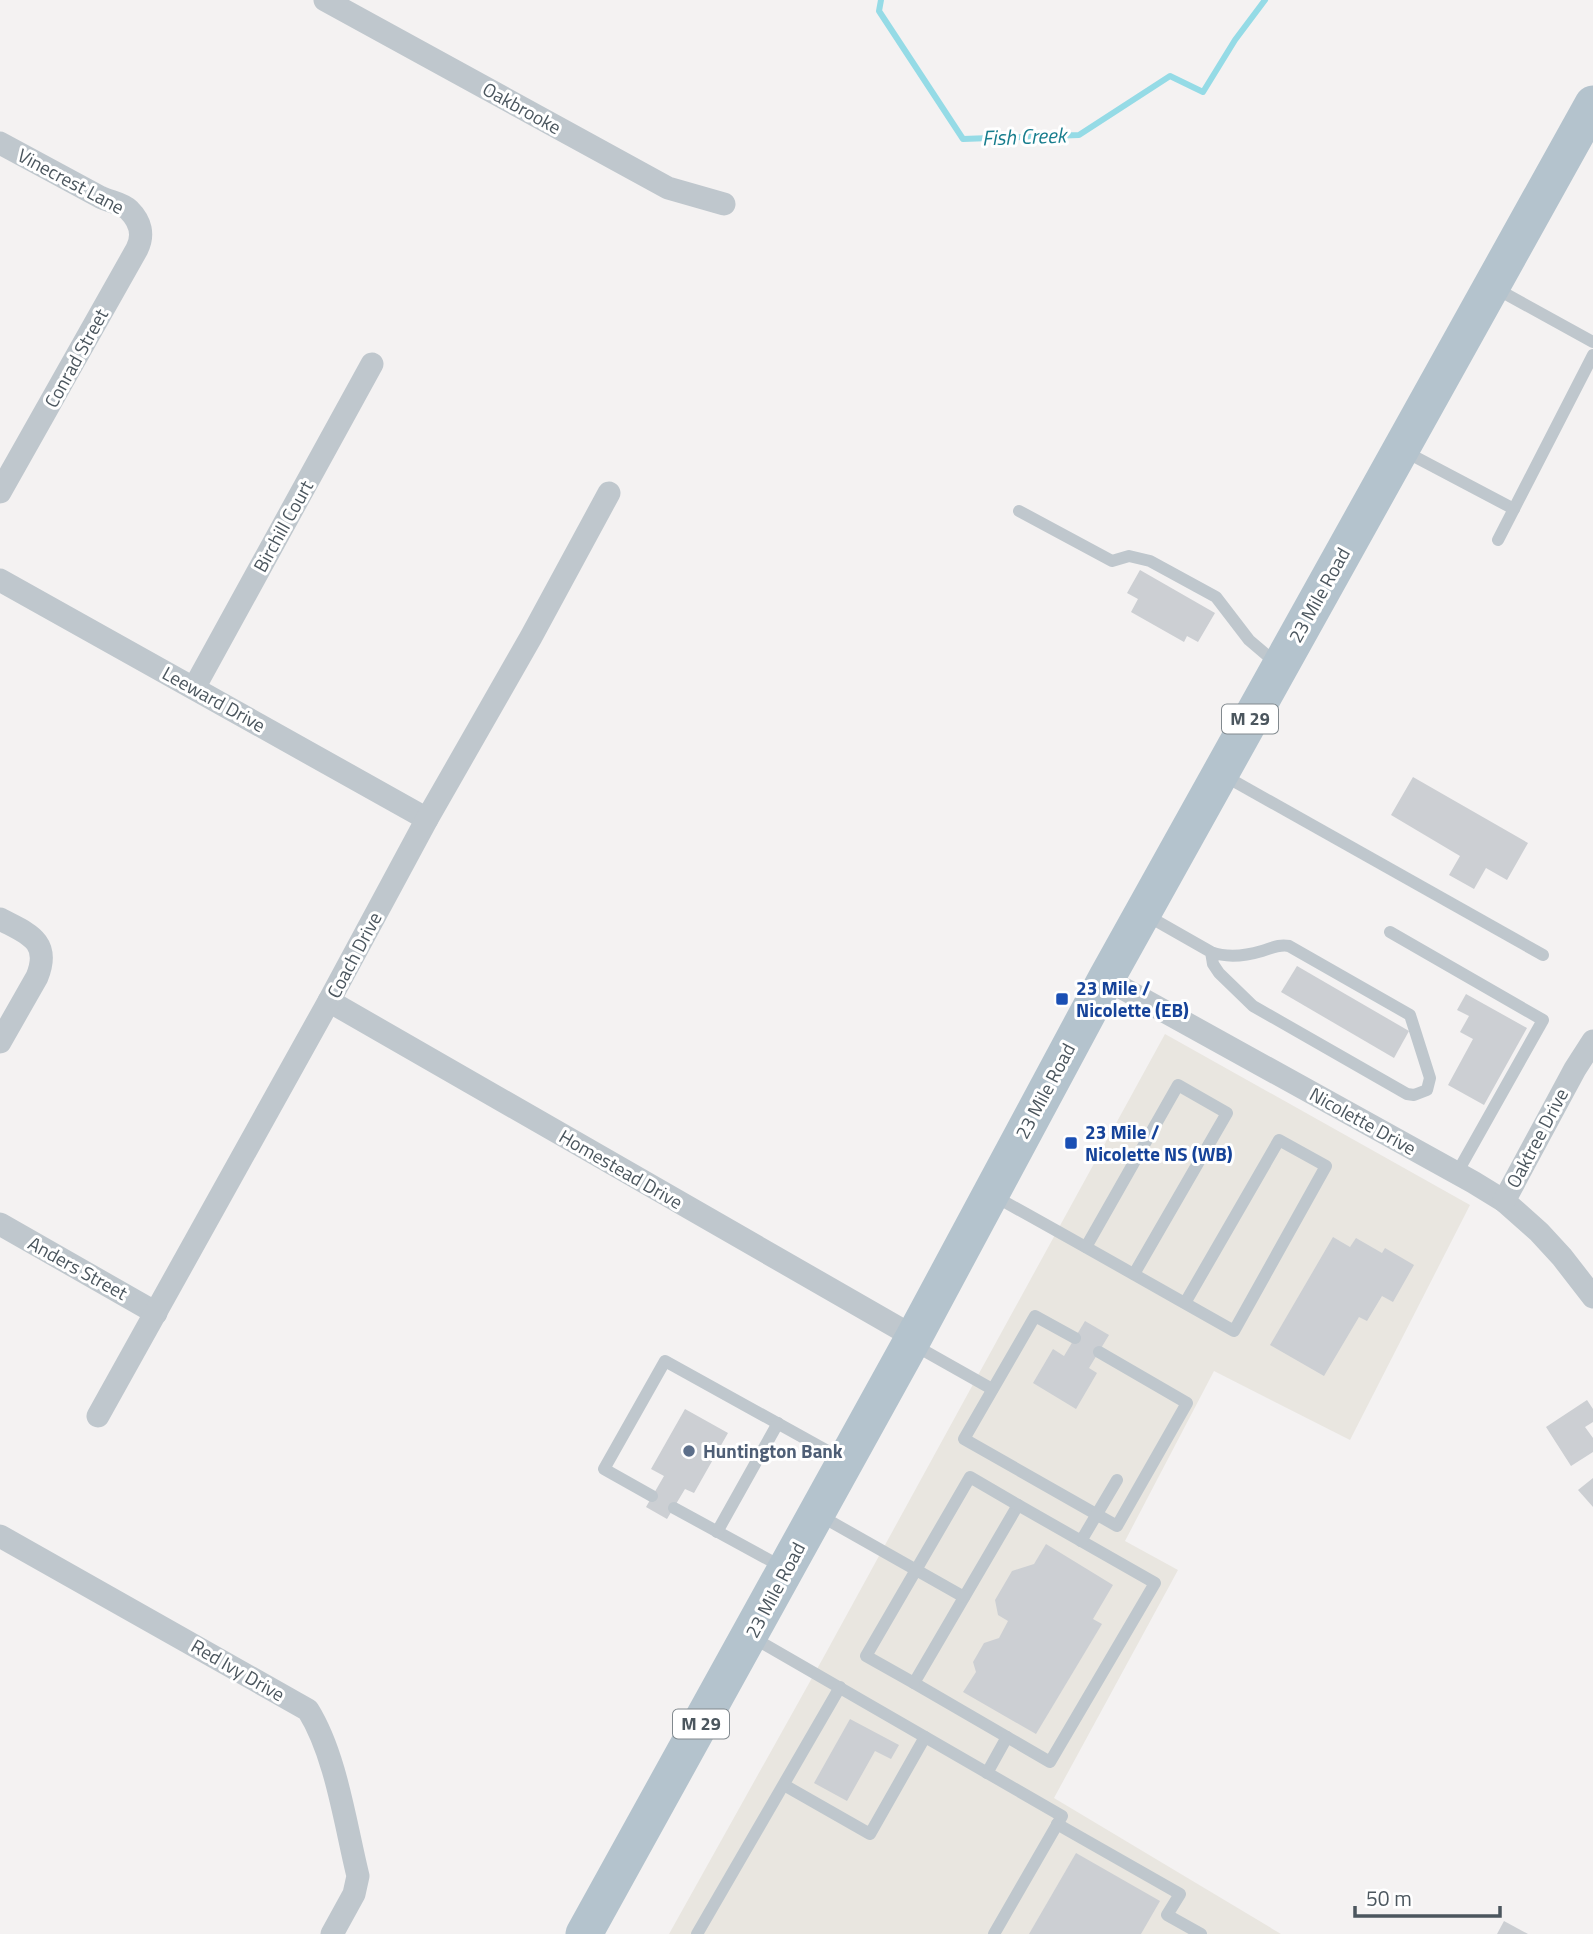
<svg xmlns="http://www.w3.org/2000/svg" width="1593" height="1934" font-family="'Titillium Web',sans-serif">
<style>
.commercial{fill:#e9e6e0}
.lines{fill:none;stroke-linecap:round;stroke-linejoin:round}
.stream{stroke:#95dbe6;stroke-width:6}
.building{fill:#cccfd3}
.lane{stroke:#bfc7cd;stroke-width:12}
.street{stroke:#bfc7cd;stroke-width:23}
.primary{stroke:#b4c3cd;stroke-width:37}
.transit-dot{fill:#1a4fb4;stroke:#fff;stroke-width:2.5}
.service-dot{fill:#5c6f8a;stroke:#fff;stroke-width:2.5}
.labels{text-anchor:middle;stroke-width:6;stroke-linejoin:round;paint-order:stroke}
.shield{fill:#fff;stroke:#81898e;stroke-width:2}
.shield-label{font-size:18px;font-weight:bold;fill:#4b565e}
.street-label{font-size:19px;fill:#4b565e;stroke:#fff}
.transit-label{font-size:19px;font-weight:bold;fill:#164399;stroke:#fff;text-anchor:start}
.service-label{font-size:19px;font-weight:bold;fill:#4e5e75;stroke:#fff;text-anchor:start}
.water-label{font-size:21px;font-style:italic;fill:#177d8d;stroke:#fff}
</style>
<rect width="100%" height="100%" fill="#f4f2f2"/>
<polygon class="commercial" points="1165,1034 1470,1205 1350,1440 1214,1371 1125,1541 1178,1570 1054,1798 1281,1934 669,1934 822,1660"/>
<g class="lines">
<polyline class="stream" points="881,0 879,11 963,139 1079,135 1170,76 1203,92 1235,40 1265,0"/>
</g>
<g class="building">
<polygon points="1140,570 1215,613 1198,642 1187,636 1184,642 1131,612 1138,599 1127,593"/>
<polygon points="1413,777 1528,843 1507,880 1486,868 1474,889 1449,875 1460,856 1391,815"/>
<polygon points="1297,966 1409,1031 1394,1058 1281,992"/>
<polygon points="1466,994 1527,1028 1484,1105 1448,1085 1473,1039 1460,1032 1469,1016 1457,1010"/>
<polygon points="1333,1237 1350,1247 1356,1238 1382,1253 1385,1248 1414,1265 1393,1302 1382,1296 1367,1321 1359,1317 1324,1376 1270,1345"/>
<polygon points="1085,1321 1109,1335 1089,1368 1097,1373 1076,1409 1033,1383 1053,1349 1064,1356"/>
<polygon points="1587,1400 1593,1409 1593,1422 1585,1427 1593,1438 1593,1452 1571,1466 1546,1427"/>
<polygon points="685,1409 728,1433 694,1493 685,1489 667,1519 646,1507 664,1476 651,1469"/>
<polygon points="1593,1478 1593,1507 1578,1490"/>
<polygon points="1046,1544 1113,1585 1093,1619 1102,1624 1036,1734 963,1692 976,1672 973,1662 984,1643 999,1638 1008,1621 998,1615 995,1600 1012,1571 1034,1564"/>
<polygon points="850,1719 899,1745 891,1759 875,1751 847,1801 814,1783"/>
<polygon points="1076,1853 1160,1901 1141,1934 1029,1934"/>
<polygon points="1504,1921 1528,1934 1497,1934"/>
</g>
<g class="lines">
<g class="lane">
<polyline points="1495,288 1593,342"/>
<polyline points="1404,451 1514,509"/>
<polyline points="1019,511 1112,561 1129,556 1150,561 1216,597 1249,640 1277,664"/>
<polyline points="1498,540 1593,355"/>
<polyline points="1223,775 1543,955"/>
<path d="M1146,915L1211,952L1213,964L1219,973L1253,1006L1407,1094L1414,1095L1427,1090L1430,1078L1410,1015L1289,946C1279,944 1272,948 1262,951C1245,956 1227,958 1211,952"/>
<polyline points="1390,932 1543,1020 1457,1173"/>
<path d="M994,1196C1074,1240 1154,1286 1234,1331L1326,1166L1279,1140L1185,1303"/>
<polyline points="1086,1247 1178,1085 1227,1113 1134,1274"/>
<polyline points="1075,1338 1035,1316 964,1439 1117,1526 1187,1403 1099,1352"/>
<polyline points="914,1345 992,1389"/>
<polyline points="652,1496 604,1469 665,1361 842,1459"/>
<polygon points="1018,1505 1155,1583 1050,1762 914,1683"/>
<polyline points="674,1508 784,1568"/>
<polyline points="819,1515 964,1597"/>
<polyline points="717,1532 778,1423"/>
<polyline points="1081,1541 1117,1480"/>
<polyline points="750,1636 1062,1816 994,1934"/>
<polyline points="914,1683 866,1656 970,1477 1018,1505"/>
<polyline points="987,1773 1007,1737"/>
<polyline points="784,1785 870,1834 925,1737"/>
<polyline points="1057,1824 1180,1894 1167,1915 1201,1934"/>
<polyline points="697,1934 840,1687"/>
</g>
<g class="street">
<polyline points="325,0 668,188 724,204"/>
<path d="M0,143C33,161 67,179 100,197C110,202 122,203 129,210C141,222 144,235 137,249L0,492"/>
<polyline points="0,580 427,819"/>
<polyline points="194,688 372,364"/>
<path d="M0,919C26,933 52,940 37,977L0,1042"/>
<polyline points="1106,979 1473,1182 1504,1201 1539,1232 1562,1257 1593,1297"/>
<polyline points="329,1001 914,1337"/>
<polyline points="1504,1201 1575,1069 1593,1041"/>
<polyline points="0,1224 156,1313"/>
<polyline points="98,1416 329,1001 427,819 531,637 609,493"/>
<path d="M0,1536L308,1710C336,1755 345,1823 358,1876L354,1894L332,1934"/>
</g>
<polyline class="primary" points="584,1934 914,1337 1106,979 1593,104"/>
</g>
<g class="transit-dot">
<rect x="1055" y="992" width="14" height="14" rx="3.5"/>
<rect x="1064" y="1136" width="14" height="14" rx="3.5"/>
</g>
<circle class="service-dot" cx="689" cy="1451" r="7"/>
<g class="labels">
<g class="shield">
<rect x="1222" y="704.5" width="56" height="29" rx="5"/>
<rect x="673" y="1709.5" width="56" height="29" rx="5"/>
</g>
<g class="shield-label">
<text x="1250" y="725">M 29</text>
<text x="701" y="1730">M 29</text>
</g>
<g class="street-label">
<text transform="translate(522 108) rotate(29)" y="7">Oakbrooke</text>
<text transform="translate(71 181) rotate(28)" y="7">Vinecrest Lane</text>
<text transform="translate(76 358) rotate(-61)" y="7">Conrad Street</text>
<text transform="translate(283 526) rotate(-61)" y="7">Birchill Court</text>
<text transform="translate(1319 595) rotate(-61)" y="7">23 Mile Road</text>
<text transform="translate(214 699) rotate(29)" y="7">Leeward Drive</text>
<text transform="translate(354 955) rotate(-62)" y="7">Coach Drive</text>
<text transform="translate(1045 1091) rotate(-62)" y="7">23 Mile Road</text>
<text transform="translate(1363 1121) rotate(29)" y="7">Nicolette Drive</text>
<text transform="translate(1537 1138) rotate(-62)" y="7">Oaktree Drive</text>
<text transform="translate(621 1169) rotate(30)" y="7">Homestead Drive</text>
<text transform="translate(78 1268) rotate(29)" y="7">Anders Street</text>
<text transform="translate(775 1590) rotate(-62)" y="7">23 Mile Road</text>
<text transform="translate(238 1670) rotate(30)" y="7">Red Ivy Drive</text>
</g>
<g class="transit-label">
<text x="1076" y="995">23 Mile /<tspan x="1076" dy="22">Nicolette (EB)</tspan></text>
<text x="1085" y="1139">23 Mile /<tspan x="1085" dy="22">Nicolette NS (WB)</tspan></text>
</g>
<g class="service-label">
<text x="703" y="1458">Huntington Bank</text>
</g>
<g class="water-label">
<text transform="translate(1024 137) rotate(-2)" y="7">Fish Creek</text>
</g>
</g>
<path d="M1355 1906v10h145v-10" fill="none" stroke="#4b565e" stroke-width="3.5"/>
<text x="1366" y="1906" font-size="21" fill="#4b565e" stroke="#ffffff" stroke-width="5" paint-order="stroke">50 m</text>
</svg>
